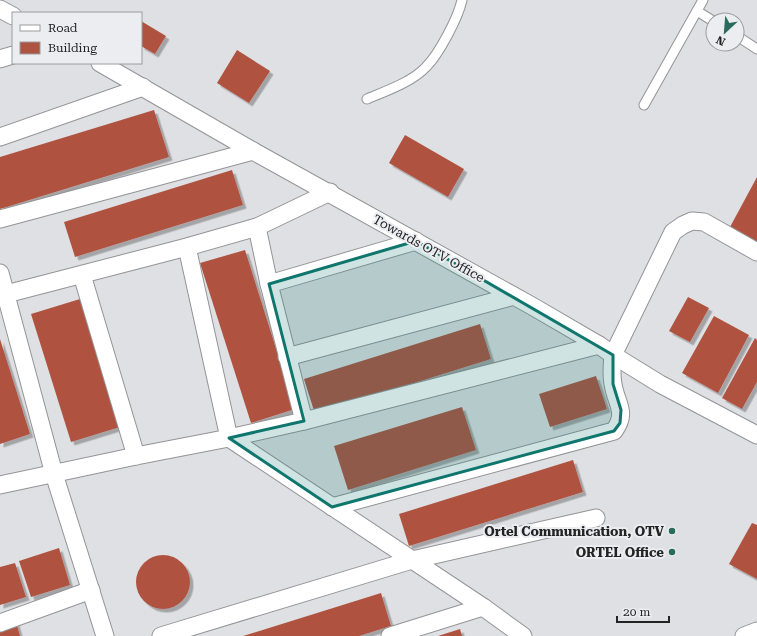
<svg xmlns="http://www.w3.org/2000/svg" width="757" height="636" font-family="'Roboto Serif',serif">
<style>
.building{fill:#af5341;filter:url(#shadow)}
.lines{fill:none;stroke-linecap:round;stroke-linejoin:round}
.lane-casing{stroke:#949497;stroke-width:11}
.street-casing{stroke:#949497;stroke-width:19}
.lane{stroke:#fff;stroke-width:9}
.street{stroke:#fff;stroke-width:17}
.marked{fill:#0f766e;fill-opacity:0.2;stroke:#0f766e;stroke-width:3;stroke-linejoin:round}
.poi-dot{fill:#296c5d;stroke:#ecedf0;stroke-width:1.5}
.labels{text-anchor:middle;stroke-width:4;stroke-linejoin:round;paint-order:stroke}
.street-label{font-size:13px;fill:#232324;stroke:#ecedf0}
.poi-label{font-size:13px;font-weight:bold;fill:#232324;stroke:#ecedf0;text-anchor:end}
</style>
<defs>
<filter id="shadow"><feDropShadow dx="3.5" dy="3.5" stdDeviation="0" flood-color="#0004"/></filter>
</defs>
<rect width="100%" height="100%" fill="#dfe0e3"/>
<g class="building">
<polygon points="141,21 166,36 155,54 141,46"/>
<polygon points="237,50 270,71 249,103 217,83"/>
<polygon points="154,110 169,157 0,209 0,157"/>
<polygon points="405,135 464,169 448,197 389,163"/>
<polygon points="232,170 243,205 75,257 64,222"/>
<polygon points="757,177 757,242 730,227"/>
<polygon points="245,250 295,409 251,423 200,263"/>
<polygon points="688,297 709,308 690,342 669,331"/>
<polygon points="80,299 120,427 71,442 31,314"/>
<polygon points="714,316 749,335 718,393 682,373"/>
<polygon points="480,324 491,359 315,414 304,379"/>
<polygon points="755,338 757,340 757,382 742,409 722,398"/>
<polygon points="0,339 30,434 0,444"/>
<polygon points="596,376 607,409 550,427 539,394"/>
<polygon points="462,407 476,450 348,490 334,446"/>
<polygon points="573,460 583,492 409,546 399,514"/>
<polygon points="752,523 757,525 757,579 729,564"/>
<polygon points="59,548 70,585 31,597 19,561"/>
<circle cx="163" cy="582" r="27"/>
<polygon points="15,563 26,597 0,605 0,567"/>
<polygon points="381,593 391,626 359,636 243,636"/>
<polygon points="16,622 20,636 0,636 0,627"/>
<polygon points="460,629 462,636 438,636"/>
</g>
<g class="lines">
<g class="lane-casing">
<g id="lane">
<polyline points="697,11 713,21"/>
<polyline points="737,36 757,49"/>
<path d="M367,99C386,91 412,82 426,67C439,54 458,18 462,0"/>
<polyline points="644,105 703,0"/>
</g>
</g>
<g class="street-casing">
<g id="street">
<polyline points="0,9 13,16"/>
<polyline points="0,59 13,55"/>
<polyline points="100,63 253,151 532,306 599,345 613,355 660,384 757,435"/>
<polyline points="0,137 143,87"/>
<polyline points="0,219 253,151"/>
<polyline points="257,227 269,284 304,421"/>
<polyline points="187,247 229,438 483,607 523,636"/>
<polyline points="0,273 54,474 105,636"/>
<polyline points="82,275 136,456"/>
<polyline points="269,284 416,241"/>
<polyline points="6,294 187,247 257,227 330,192"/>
<polyline points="287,357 514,296"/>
<polyline points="0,485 136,456 229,438 304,421 599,345"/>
<path d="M332,507L614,431C628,412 616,404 613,384C611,374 612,365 613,355L673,232L683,225L692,221L704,222L757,252"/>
<polyline points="0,623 91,590"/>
<polyline points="161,636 412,560 596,518"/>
<polyline points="390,636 483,607"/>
<polyline points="744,636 757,631"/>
</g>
</g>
<use href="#lane" class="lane"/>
<use href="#street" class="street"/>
</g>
<path class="marked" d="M416,241L613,355V384L621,410L620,423L614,431L332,507L229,438L304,421L269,284Z"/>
<g class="poi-dot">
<circle cx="672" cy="531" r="4"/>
<circle cx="672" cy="552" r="4"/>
</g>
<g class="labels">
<g class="street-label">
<text transform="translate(429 248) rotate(29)" y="5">Towards OTV Office</text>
</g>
<g class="poi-label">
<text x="664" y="536">Ortel Communication, OTV</text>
<text x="664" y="557">ORTEL Office</text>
</g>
</g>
<rect x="12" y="12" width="130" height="52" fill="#ecedf0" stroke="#9c9c9e"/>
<rect x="20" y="25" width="20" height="6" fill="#ffffff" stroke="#9c9c9e"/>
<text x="48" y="32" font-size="12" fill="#232324">Road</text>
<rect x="20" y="42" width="20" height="12" fill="#af5341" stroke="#9c9c9e"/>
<text x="48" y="52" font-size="12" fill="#232324">Building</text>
<g transform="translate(725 32) rotate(206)"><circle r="19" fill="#ecedf0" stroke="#9c9c9e"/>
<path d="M0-3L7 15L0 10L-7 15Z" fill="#296c5d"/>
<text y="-6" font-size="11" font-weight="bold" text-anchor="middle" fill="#232324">N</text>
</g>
<path d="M617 616v6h52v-6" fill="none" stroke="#232324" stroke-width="2"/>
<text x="623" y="616" font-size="12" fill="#232324" stroke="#ecedf0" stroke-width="3" paint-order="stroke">20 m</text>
</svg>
